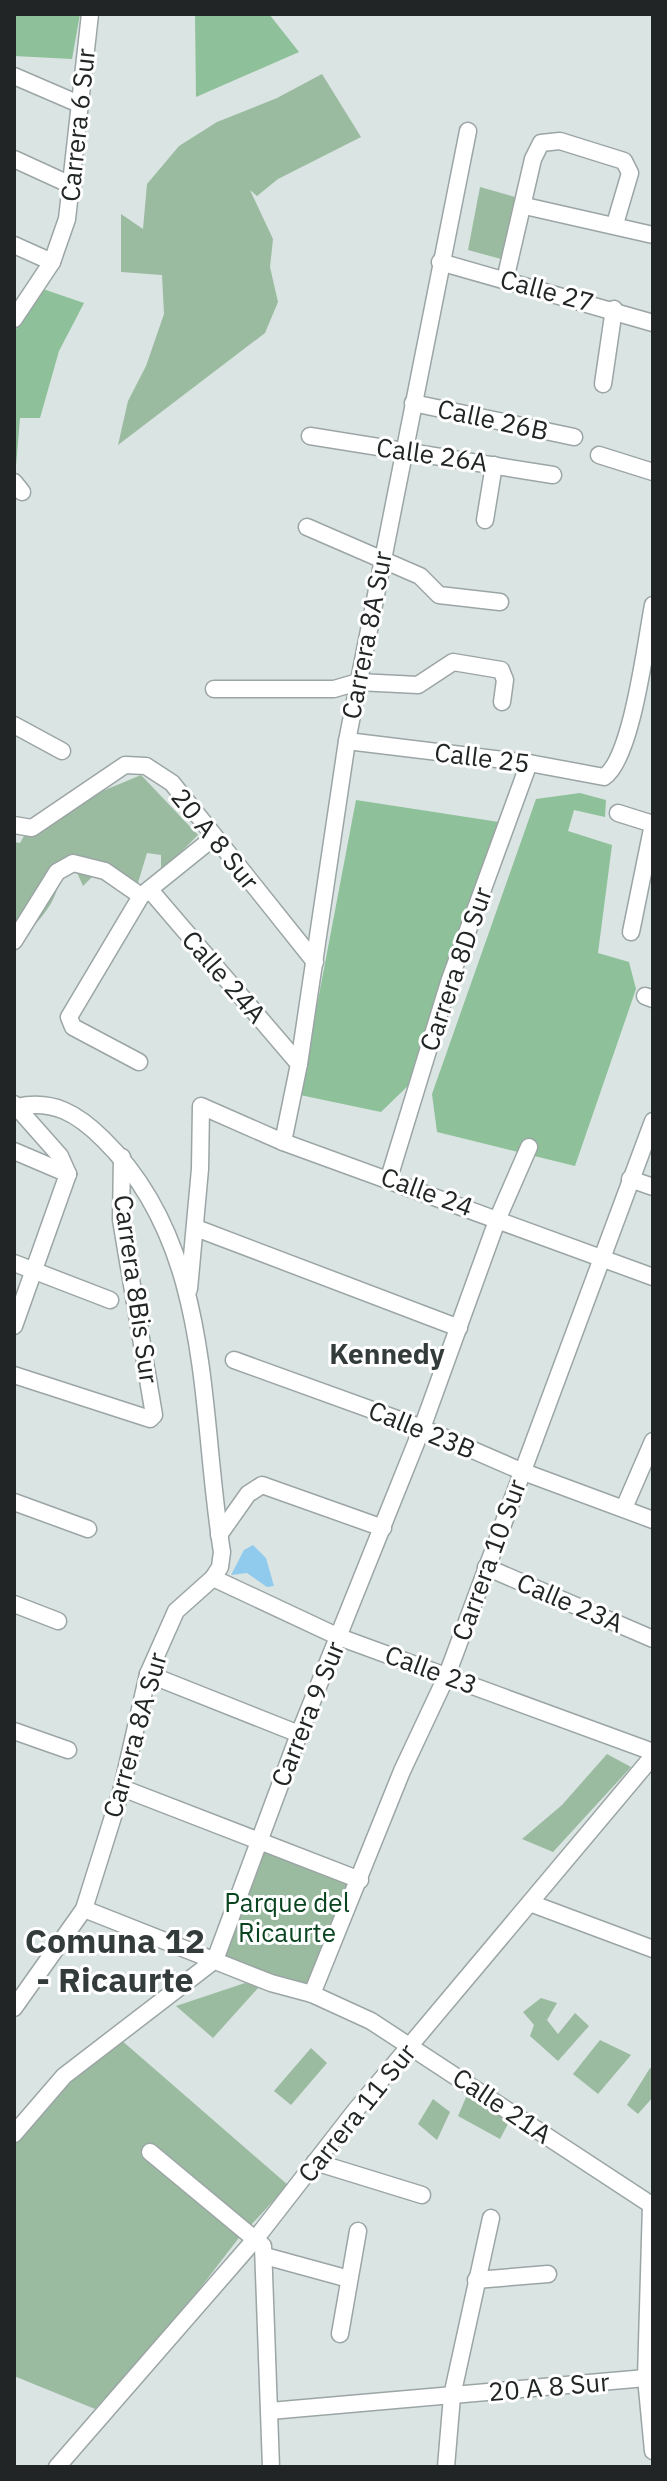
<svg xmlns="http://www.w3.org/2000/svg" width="667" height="2481" font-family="'IBM Plex Sans',sans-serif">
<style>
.green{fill:#9abba0}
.forest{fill:#8ec099}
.water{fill:#90caed}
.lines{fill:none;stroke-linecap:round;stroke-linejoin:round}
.minor-casing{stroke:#9ca5a5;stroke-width:19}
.minor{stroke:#fff;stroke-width:16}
.labels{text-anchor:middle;stroke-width:6;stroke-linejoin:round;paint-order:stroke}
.street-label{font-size:26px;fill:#222525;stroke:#fff}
.park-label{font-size:26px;fill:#08441f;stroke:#fff}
.neighbourhood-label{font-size:28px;font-weight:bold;fill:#333b3b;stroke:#fff}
.district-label{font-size:34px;font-weight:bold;fill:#333b3b;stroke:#fff}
</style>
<rect width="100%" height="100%" fill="#dae4e3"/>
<g class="green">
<polygon points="322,74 361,137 278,179 257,196 250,190 273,239 270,267 278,302 265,333 118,445 128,401 146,366 164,314 162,275 121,272 121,214 143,229 147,184 179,146 217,122 277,98"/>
<polygon points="480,187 515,197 501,259 468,250"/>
<path d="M141,775L198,835L161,872V855L147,853L137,886L95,874L83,886L75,868L60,876C55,914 30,922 14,955V842L20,843L33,820Z"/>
<polygon points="607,1754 631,1767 553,1852 522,1839 562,1805"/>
<polygon points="261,1848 351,1885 310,1990 221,1957"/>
<polygon points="245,1983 259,1987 213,2038 176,2006"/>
<polygon points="541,1998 557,2003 547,2020 558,2034 575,2013 589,2026 558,2061 530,2036 534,2025 523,2012"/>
<polygon points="120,2039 288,2185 238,2239 178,2317 95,2409 14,2376 14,2142 48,2099"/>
<polygon points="600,2040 631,2055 598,2094 573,2074"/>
<polygon points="311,2048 327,2063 291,2105 274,2091"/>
<polygon points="650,2068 653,2070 653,2097 638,2114 627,2105"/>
<polygon points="467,2095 510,2120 500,2139 458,2116"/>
<polygon points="433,2099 450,2112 437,2140 418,2124"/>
</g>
<g class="forest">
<polygon points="14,14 80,14 72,59 14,56"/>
<polygon points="195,14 269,14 299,52 196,97"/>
<polygon points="43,289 84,303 59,351 40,418 20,418 16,466 14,332"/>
<polygon points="580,793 606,800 605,817 574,810 568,831 612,845 598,953 629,962 636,989 575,1166 437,1132 432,1094 536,799"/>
<polygon points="356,800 499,822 417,1077 381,1112 300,1095"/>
</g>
<polygon class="water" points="253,1545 266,1558 274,1586 267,1587 247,1573 231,1575 244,1550"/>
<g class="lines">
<g class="minor-casing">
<g id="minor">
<polyline points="14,76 79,104"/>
<polyline points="14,159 73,186"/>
<polyline points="525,206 653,235"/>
<polyline points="14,245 52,262"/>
<polyline points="440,262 653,323"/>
<polyline points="505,280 533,159 541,143 560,141 624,161 630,173 615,224"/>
<polyline points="14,319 52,262 67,219 90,14"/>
<polyline points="603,384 614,309"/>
<polyline points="413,403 574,437"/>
<polyline points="310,436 553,475"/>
<polyline points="599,455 653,472"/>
<polyline points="14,482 22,492"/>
<polyline points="485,520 494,465"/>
<polyline points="307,527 420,576 439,595 500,602"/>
<polyline points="214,689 334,689 358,682 418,685 453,662 501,670 505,680 502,702"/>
<polyline points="14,725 62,751"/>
<path d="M347,741L529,763L604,777C632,759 646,641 653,605"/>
<polyline points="618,813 653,824 631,932"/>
<polyline points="14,825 32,828 125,765 146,766 172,783 315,962"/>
<polyline points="150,890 299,1064"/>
<polyline points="14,941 57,872 73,863 105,871 141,896"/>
<polyline points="645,996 653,999"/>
<polyline points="139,1062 73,1027 69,1017 141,896 213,838"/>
<polyline points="14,1104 60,1156 68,1174"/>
<polyline points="283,1142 299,1064 347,741 468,131"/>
<polyline points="14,1151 68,1174"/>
<polyline points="389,1178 449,982 529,763"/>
<polyline points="630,1179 653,1187"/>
<polyline points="196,1228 459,1328"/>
<polyline points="14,1263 110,1300"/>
<polyline points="189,1289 200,1169 201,1106 283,1142 653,1277"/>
<polyline points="14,1326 68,1174"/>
<polyline points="234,1360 422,1428 521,1471 653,1520"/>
<polyline points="14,1375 150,1419 154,1415 121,1220 122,1157"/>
<polyline points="14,1502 88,1529"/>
<polyline points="624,1508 653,1441"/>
<polyline points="219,1535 248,1494 262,1485 383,1528"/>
<polyline points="486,1567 653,1639"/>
<polyline points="213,1578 339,1637 653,1752"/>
<polyline points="14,1604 58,1621"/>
<polyline points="148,1674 299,1734"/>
<polyline points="14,1731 68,1750"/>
<polyline points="122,1788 360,1880"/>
<polyline points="530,1903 653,1949"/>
<polyline points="84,1909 271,1983 312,1994 371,2021 653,2206"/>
<polyline points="312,1994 402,1771 447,1675 653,1121"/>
<path d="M14,2008L84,1909L122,1788L148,1674L176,1611L213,1578L220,1567L222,1552C199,1412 214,1247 103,1139C78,1114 53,1099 17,1107"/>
<polyline points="14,2134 64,2076 215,1960 299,1734 422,1428 498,1218 529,1147"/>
<polyline points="150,2152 263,2246 271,2467"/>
<polyline points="315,2162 422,2195"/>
<polyline points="651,2205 646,2378 653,2451"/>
<polyline points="265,2256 349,2279"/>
<polyline points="476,2280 548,2274"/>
<polyline points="340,2334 358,2231"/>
<polyline points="270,2411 646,2378"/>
<polyline points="57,2467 257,2237 355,2111 653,1756"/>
<polyline points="446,2467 452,2396 491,2218"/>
</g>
</g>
<use href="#minor" class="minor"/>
</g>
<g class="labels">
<g class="street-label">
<text transform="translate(78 125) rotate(-84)" y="9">Carrera 6 Sur</text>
<text transform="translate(547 291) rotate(15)" y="9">Calle 27</text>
<text transform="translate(493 420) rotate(12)" y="9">Calle 26B</text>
<text transform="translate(432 455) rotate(8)" y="9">Calle 26A</text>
<text transform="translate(367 635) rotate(-79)" y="9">Carrera 8A Sur</text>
<text transform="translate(482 758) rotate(7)" y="9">Calle 25</text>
<text transform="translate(215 839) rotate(51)" y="9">20 A 8 Sur</text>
<text transform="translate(456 969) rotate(-71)" y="9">Carrera 8D Sur</text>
<text transform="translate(224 977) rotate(49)" y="9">Calle 24A</text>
<text transform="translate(427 1192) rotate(20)" y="9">Calle 24</text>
<text transform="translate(136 1289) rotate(82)" y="9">Carrera 8Bis Sur</text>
<text transform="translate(422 1430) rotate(22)" y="9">Calle 23B</text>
<text transform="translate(489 1560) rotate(-70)" y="9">Carrera 10 Sur</text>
<text transform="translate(570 1603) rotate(23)" y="9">Calle 23A</text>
<text transform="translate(431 1670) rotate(20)" y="9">Calle 23</text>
<text transform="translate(308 1714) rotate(-68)" y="9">Carrera 9 Sur</text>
<text transform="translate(135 1735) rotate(-74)" y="9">Carrera 8A Sur</text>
<text transform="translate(502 2106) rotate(34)" y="9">Calle 21A</text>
<text transform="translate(357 2113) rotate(-51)" y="9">Carrera 11 Sur</text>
<text transform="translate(549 2387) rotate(-5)" y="9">20 A 8 Sur</text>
</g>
<g class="park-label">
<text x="287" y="1912">Parque del<tspan x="287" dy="30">Ricaurte</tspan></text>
</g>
<g class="neighbourhood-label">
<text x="387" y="1364">Kennedy</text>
</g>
<g class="district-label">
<text x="115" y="1953">Comuna 12<tspan x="115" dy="39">- Ricaurte</tspan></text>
</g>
</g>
<rect width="667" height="2481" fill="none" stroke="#222525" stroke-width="32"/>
</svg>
